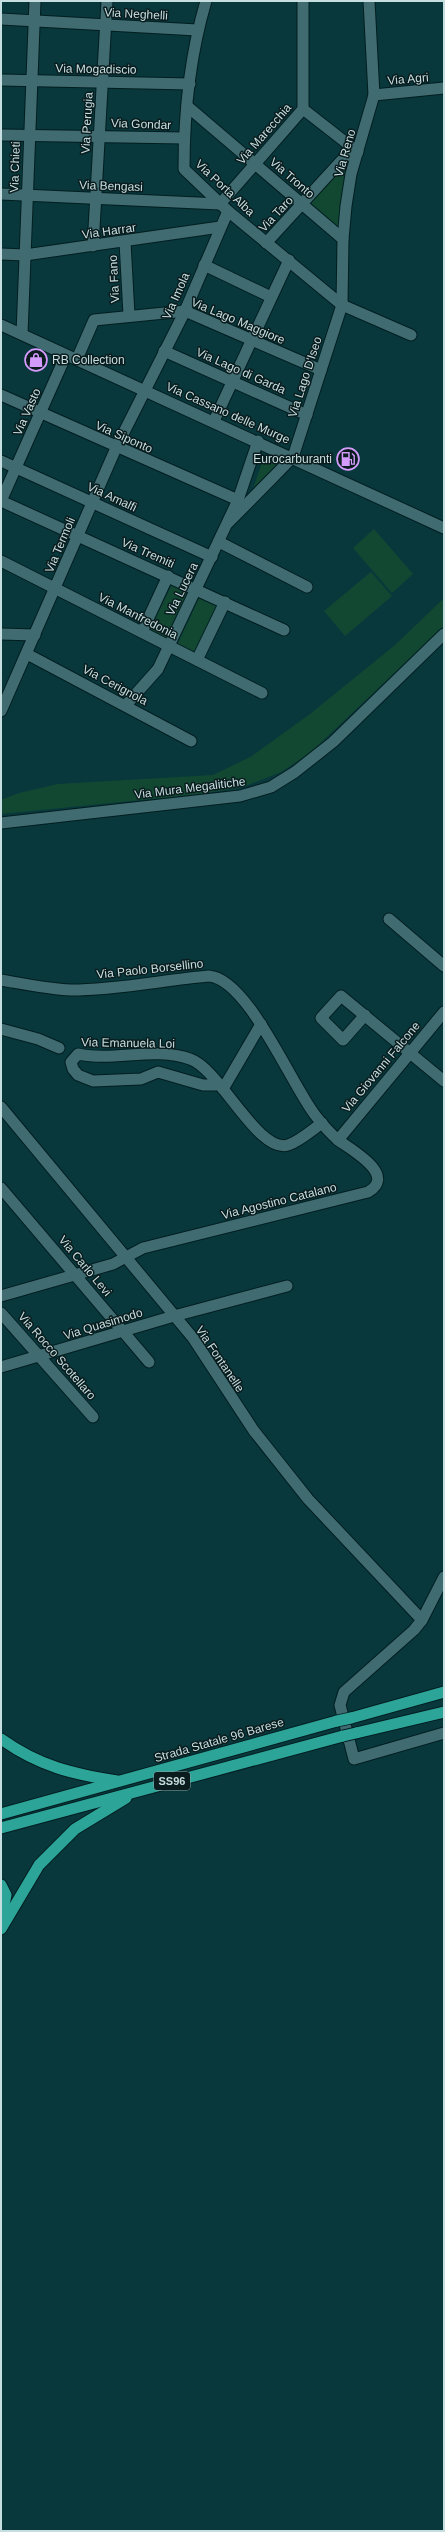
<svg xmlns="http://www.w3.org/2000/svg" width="445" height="2532" font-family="Helvetica,sans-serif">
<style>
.green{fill:#124832}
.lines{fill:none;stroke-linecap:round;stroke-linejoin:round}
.minor-casing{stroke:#001e21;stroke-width:13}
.tertiary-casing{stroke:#001e21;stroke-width:13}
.trunk-casing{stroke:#001e21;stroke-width:13}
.minor{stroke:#406b70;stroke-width:11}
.tertiary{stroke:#406b70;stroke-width:11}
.trunk{stroke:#2da498;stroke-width:11}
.trunk-bridge-casing{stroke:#001e21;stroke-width:13;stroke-linecap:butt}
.trunk-bridge{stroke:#2da498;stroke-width:11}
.labels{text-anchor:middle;stroke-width:3;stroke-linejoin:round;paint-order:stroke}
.shield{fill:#0a1c1e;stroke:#8ea4a6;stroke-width:1}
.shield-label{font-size:11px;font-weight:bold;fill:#c7dee0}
.street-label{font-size:12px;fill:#c7dee0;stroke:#0a1c1e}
.poi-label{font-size:12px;fill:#c7dee0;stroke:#0a1c1e;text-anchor:start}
</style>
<rect width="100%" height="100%" fill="#08383c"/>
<g class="green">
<polygon points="347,160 338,228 310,203"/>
<polygon points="264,456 276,460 277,465 253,489"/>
<polygon points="374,529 413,574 392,593 353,548"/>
<polygon points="371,572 392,596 345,636 324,611"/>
<polygon points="172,584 188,591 166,638 150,630"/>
<polygon points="200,596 217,605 195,653 177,645"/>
<polygon points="444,598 444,626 310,753 281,772 243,787 201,794 1,814 1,800 19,793 58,784 213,775 252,756 310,714 395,645"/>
</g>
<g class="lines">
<g class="minor-casing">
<g id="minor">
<path d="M206,1C190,55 184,113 184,169L228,211L342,305L411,335"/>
<polyline points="1,19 197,30"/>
<polyline points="1,80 190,84"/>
<polyline points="374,95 444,88"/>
<polyline points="187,106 343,239"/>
<polyline points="303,109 358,152"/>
<polyline points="1,135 184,138"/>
<polyline points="1,194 220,204 303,109 303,1"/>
<polyline points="125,242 129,315"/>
<polyline points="266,243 353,148"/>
<polyline points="93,246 107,1"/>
<polyline points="1,254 25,255 220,227"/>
<polyline points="204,265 271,297"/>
<polyline points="1,325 444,528"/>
<polyline points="22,334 35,1"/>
<polyline points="164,351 307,415"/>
<polyline points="77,359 94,320 185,311 321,370"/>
<polyline points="1,395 238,500"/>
<polyline points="214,421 289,260"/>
<polyline points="1,461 212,557"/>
<polyline points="1,501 284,630"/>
<polyline points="1,501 66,355"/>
<polyline points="228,523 293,457 342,305 343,239 346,206 351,174 374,95 369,1"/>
<polyline points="219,542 307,587"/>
<polyline points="1,561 262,693"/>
<polyline points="142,632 168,576"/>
<polyline points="1,634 35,635"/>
<polyline points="27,654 191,741"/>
<polyline points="197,660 225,602"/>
<polyline points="126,705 158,669 238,500 258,441"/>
<polyline points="1,711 116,448 185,311 228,211"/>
<polyline points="389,919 444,966"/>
<path d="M1,980C24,984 47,989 71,990C117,990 163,980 209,976C248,979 291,1084 315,1115C322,1124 330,1133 338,1140C350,1149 398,1175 368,1192L143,1248L113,1264L1,1296"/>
<path d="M365,1015L343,1040L321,1018L341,996C375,1024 410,1053 444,1081"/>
<polyline points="1,1029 38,1039 59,1048"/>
<path d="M220,1085H203L158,1072L141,1079L93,1081L78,1075L73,1069L71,1062L78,1054C115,1062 154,1046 190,1059C220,1069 258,1154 288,1145C300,1141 312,1130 322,1123"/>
<polyline points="223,1089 261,1024"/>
<polyline points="1,1107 193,1338 254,1431 308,1499 422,1620"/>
<polyline points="338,1140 444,1012"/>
<polyline points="1,1188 149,1362"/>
<polyline points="1,1313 93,1417"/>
<polyline points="1,1367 174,1316 287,1286"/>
<polyline points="444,1577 422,1620 414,1630 344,1692 340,1705 354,1759 444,1733"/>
</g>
</g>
<g class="tertiary-casing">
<polyline id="tertiary" points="1,823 240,796 271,787 295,772 333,742 444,634"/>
</g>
<g class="trunk-casing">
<g id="trunk">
<polyline points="351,1718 444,1692"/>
<polyline points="356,1733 444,1712"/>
<path d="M1,1739C39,1766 72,1774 117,1781"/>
<polyline points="1,1814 337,1721"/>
<polyline points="1,1828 343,1736"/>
<polyline points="1,1885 6,1895 1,1920"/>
<polyline points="1,1929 39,1865 75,1829 126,1798"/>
</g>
</g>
<use href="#minor" class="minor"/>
<use href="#tertiary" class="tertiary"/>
<use href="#trunk" class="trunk"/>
<g class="trunk-bridge-casing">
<g id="trunk-bridge">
<polyline points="337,1721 351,1718"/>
<polyline points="343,1736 356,1733"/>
</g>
</g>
<use href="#trunk-bridge" class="trunk-bridge"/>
</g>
<defs>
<g id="shop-ring" transform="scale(1.15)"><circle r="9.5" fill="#0a1c1e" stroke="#d39cfc" stroke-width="1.5"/><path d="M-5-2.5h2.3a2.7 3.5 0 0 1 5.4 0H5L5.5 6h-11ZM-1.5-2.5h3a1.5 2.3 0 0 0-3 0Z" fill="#d39cfc"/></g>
<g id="fuel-ring" transform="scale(1.15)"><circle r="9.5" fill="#0a1c1e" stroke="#d39cfc" stroke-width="1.5"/><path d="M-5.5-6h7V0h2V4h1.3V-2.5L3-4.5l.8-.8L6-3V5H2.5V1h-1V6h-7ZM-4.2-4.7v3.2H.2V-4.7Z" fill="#d39cfc"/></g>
</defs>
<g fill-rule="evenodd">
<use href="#shop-ring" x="36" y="360"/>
<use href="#fuel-ring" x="348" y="459"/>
</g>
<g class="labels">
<rect class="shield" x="154" y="1772" width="36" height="18" rx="3"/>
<g class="shield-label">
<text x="172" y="1785">SS96</text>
</g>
<g class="street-label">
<text transform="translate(136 14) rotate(3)" y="4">Via Neghelli</text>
<text transform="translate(96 69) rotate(1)" y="4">Via Mogadiscio</text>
<text transform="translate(408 79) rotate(-5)" y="4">Via Agri</text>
<text transform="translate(87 123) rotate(-87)" y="4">Via Perugia</text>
<text transform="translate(141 124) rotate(2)" y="4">Via Gondar</text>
<text transform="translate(264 134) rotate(-49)" y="4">Via Marecchia</text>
<text transform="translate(345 153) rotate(-74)" y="4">Via Reno</text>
<text transform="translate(15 167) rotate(-88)" y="4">Via Chieti</text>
<text transform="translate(292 178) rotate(41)" y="4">Via Tronto</text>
<text transform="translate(111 186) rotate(2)" y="4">Via Bengasi</text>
<text transform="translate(225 188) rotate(43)" y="4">Via Porta Alba</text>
<text transform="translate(276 214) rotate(-47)" y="4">Via Taro</text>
<text transform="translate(109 231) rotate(-8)" y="4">Via Harrar</text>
<text transform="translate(114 279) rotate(-93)" y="4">Via Fano</text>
<text transform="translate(176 296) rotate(-66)" y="4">Via Imola</text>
<text transform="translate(238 321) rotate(23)" y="4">Via Lago Maggiore</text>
<text transform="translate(241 371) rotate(24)" y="4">Via Lago di Garda</text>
<text transform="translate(305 377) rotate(-72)" y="4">Via Lago D'Iseo</text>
<text transform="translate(27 412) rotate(-66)" y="4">Via Vasto</text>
<text transform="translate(228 413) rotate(24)" y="4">Via Cassano delle Murge</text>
<text transform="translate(124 437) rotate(24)" y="4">Via Siponto</text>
<text transform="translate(112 497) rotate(25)" y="4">Via Amalfi</text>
<text transform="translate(60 545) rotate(-67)" y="4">Via Termoli</text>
<text transform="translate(148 553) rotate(24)" y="4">Via Tremiti</text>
<text transform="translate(182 589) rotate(-64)" y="4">Via Lucera</text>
<text transform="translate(138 616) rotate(27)" y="4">Via Manfredonia</text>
<text transform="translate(115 685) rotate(28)" y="4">Via Cerignola</text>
<text transform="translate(190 788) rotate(-7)" y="4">Via Mura Megalitiche</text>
<text transform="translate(150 969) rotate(-6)" y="4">Via Paolo Borsellino</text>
<text transform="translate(128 1043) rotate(1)" y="4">Via Emanuela Loi</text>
<text transform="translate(381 1067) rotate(-50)" y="4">Via Giovanni Falcone</text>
<text transform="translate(279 1201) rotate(-14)" y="4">Via Agostino Catalano</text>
<text transform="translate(85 1266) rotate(50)" y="4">Via Carlo Levi</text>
<text transform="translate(103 1324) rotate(-17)" y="4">Via Quasimodo</text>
<text transform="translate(57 1356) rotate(49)" y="4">Via Rocco Scotellaro</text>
<text transform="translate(220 1359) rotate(56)" y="4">Via Fontanelle</text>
<text transform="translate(219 1740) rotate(-16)" y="4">Strada Statale 96 Barese</text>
</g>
<g class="poi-label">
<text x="52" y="364">RB Collection</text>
<text x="332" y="463" text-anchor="end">Eurocarburanti</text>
</g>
</g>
<rect width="445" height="2532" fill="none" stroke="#c7dee0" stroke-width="4"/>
</svg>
